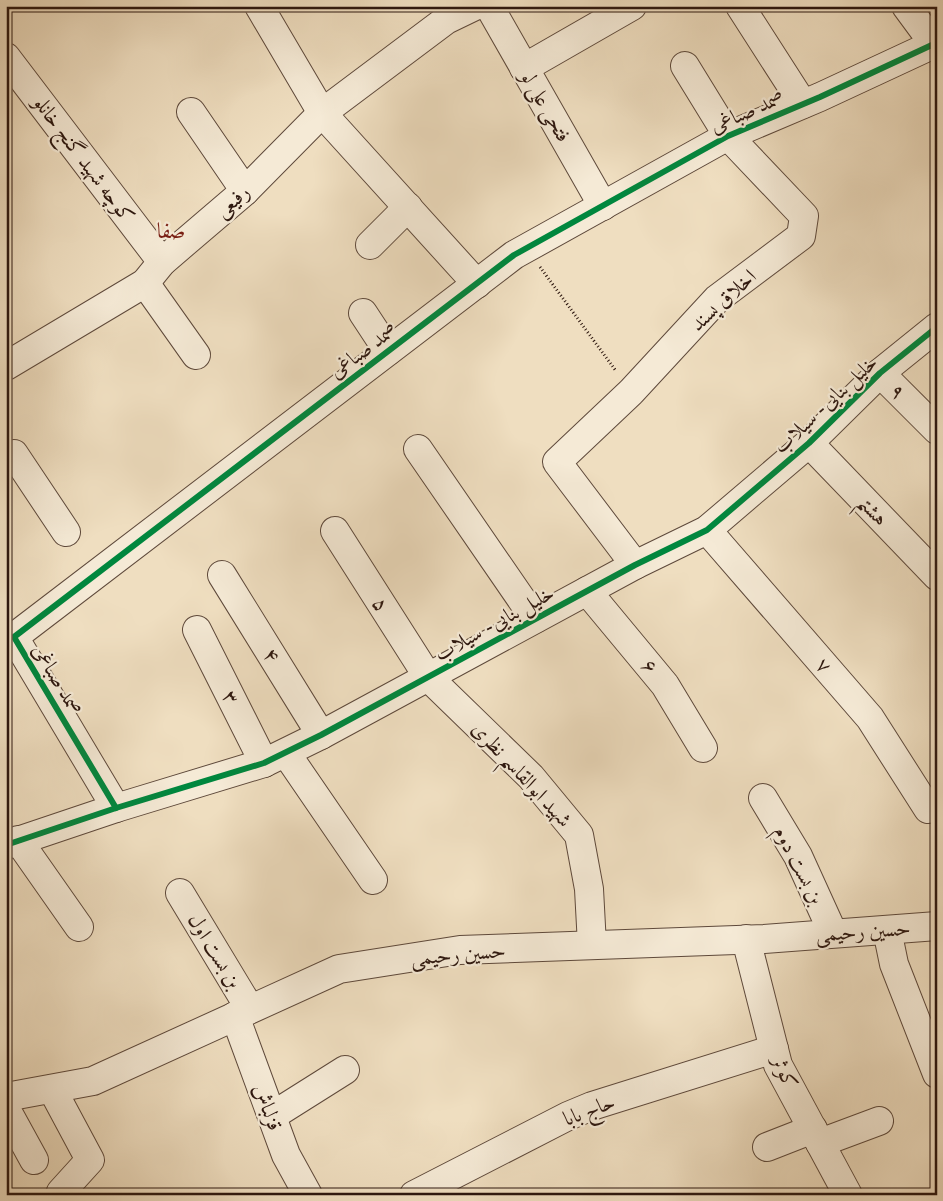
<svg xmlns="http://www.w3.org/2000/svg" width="943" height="1201" font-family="'IM FELL Double Pica',Amiri,serif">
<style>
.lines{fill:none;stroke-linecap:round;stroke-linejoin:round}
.minor-casing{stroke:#5e493b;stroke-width:30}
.path{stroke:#2d170f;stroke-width:3;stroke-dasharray:1 2.5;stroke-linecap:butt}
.minor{stroke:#f5ead6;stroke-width:28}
.cycleway-casing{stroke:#f5ead6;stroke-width:9}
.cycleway{stroke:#00873e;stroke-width:6}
.labels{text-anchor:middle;stroke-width:4.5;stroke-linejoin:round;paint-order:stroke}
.street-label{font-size:21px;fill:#2d170f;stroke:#f5ead6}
.neighbourhood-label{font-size:22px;fill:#7a1f14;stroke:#f5ead6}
</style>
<rect width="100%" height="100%" fill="#efdec0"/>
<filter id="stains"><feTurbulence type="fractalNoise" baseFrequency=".004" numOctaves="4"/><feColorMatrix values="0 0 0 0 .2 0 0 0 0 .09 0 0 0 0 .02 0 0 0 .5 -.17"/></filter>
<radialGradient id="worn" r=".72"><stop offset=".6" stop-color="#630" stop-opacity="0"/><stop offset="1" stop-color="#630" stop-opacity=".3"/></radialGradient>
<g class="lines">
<g class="minor-casing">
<g id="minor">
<polyline points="259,6 322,113 477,284"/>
<polyline points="489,6 603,206"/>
<polyline points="740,6 803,104"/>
<polyline points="906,6 934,44"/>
<polyline points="6,57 162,262"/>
<polyline points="524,68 632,6"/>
<polyline points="191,112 245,191"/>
<polyline points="370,245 408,207"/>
<polyline points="145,283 196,355"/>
<polyline points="363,313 388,351"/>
<polyline points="6,366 145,283 162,262 245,191 322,113 446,20 475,6"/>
<polyline points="880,373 937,430"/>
<polyline points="809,443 937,576"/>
<polyline points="418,449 535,619"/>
<polyline points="6,459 14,454 66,532"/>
<polyline points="707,530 870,718 928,809"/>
<polyline points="335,531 428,677 531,777 579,835 589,889 592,945"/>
<polyline points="635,565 557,462 631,392 717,299 801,236 804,216 728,136 685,66"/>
<polyline points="222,575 321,735"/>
<polyline points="587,591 665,685 703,748"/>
<polyline points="197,630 264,763"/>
<polyline points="286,753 373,880"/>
<polyline points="763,798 798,856 833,933"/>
<polyline points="116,808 14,637 514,255 728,136 820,97 934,44 937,45"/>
<polyline points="18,840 79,927"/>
<polyline points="6,845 116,808 264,763 321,735 635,565 707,530 809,443 880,373 937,327"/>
<polyline points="180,893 250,1009"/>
<polyline points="887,930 894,964 937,1074"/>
<polyline points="746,939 778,1065 848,1195"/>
<polyline points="235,1016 286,1155 308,1195"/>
<polyline points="52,1089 90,1160 61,1192 62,1195"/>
<polyline points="6,1097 93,1081 339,969 460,950 764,939 937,926"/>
<polyline points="6,1109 34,1160"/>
<polyline points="272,1116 345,1070"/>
<polyline points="820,1143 879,1121"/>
<polyline points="767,1147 813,1129"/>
<polyline points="414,1195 568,1116 592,1106 774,1049"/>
</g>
</g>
<polyline class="path" points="540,267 616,371"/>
<use href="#minor" class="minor"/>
<g class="cycleway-casing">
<g id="cycleway">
<polyline points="116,808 14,637 514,255 728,136 820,97 934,44 937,45"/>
<polyline points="6,845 116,808 264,763 321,735 635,565 707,530 809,443 880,373 937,327"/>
</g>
</g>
<use href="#cycleway" class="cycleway"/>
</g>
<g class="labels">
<g class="street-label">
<text transform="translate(546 106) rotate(60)" y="7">فتحی علی لو</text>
<text transform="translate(747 111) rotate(-24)" y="7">صمد صباغی</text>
<text transform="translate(84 159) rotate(53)" y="7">کوچه شهید گنج خانلو</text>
<text transform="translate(232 201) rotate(-41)" y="7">رفیعی</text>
<text transform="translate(723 300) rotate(-42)" y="7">اخلاق پسند</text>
<text transform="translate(363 350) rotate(-37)" y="7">صمد صباغی</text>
<text transform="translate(898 391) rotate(46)" y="7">۹</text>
<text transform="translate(825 404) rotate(-43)" y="7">خلیل بنایی- سیلاب</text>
<text transform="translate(873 510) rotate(46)" y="7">هشتم</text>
<text transform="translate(381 604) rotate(58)" y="7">۵</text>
<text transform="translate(494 623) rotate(-29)" y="7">خلیل بنایی- سیلاب</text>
<text transform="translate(272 655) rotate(58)" y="7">۴</text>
<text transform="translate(824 665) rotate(49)" y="7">۷</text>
<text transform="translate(650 666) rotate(50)" y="7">۶</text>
<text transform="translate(58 679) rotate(59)" y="7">صمد صباغی</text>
<text transform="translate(231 697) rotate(63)" y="7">۳</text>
<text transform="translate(522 774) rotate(47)" y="7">شهید ابوالقاسم نظری</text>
<text transform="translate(799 865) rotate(63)" y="7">بن بست دوم</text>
<text transform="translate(863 931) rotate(-4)" y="7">حسین رحیمی</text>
<text transform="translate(215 951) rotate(59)" y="7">بن بست اول</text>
<text transform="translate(458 954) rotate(-5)" y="7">حسین رحیمی</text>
<text transform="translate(785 1072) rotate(66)" y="7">کوثر</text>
<text transform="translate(268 1107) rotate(70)" y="7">قزلباش</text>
<text transform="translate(589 1110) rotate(-21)" y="7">حاج بابا</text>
</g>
<g class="neighbourhood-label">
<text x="171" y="238">صفا</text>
</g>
</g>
<rect width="943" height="1201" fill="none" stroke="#efdec0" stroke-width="25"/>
<rect x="8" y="8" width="928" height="1186" fill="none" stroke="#2d170f" stroke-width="2.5"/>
<rect x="12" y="12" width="918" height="1176" fill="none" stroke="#2d170f"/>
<rect width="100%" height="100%" filter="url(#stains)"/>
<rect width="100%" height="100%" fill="url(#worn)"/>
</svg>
